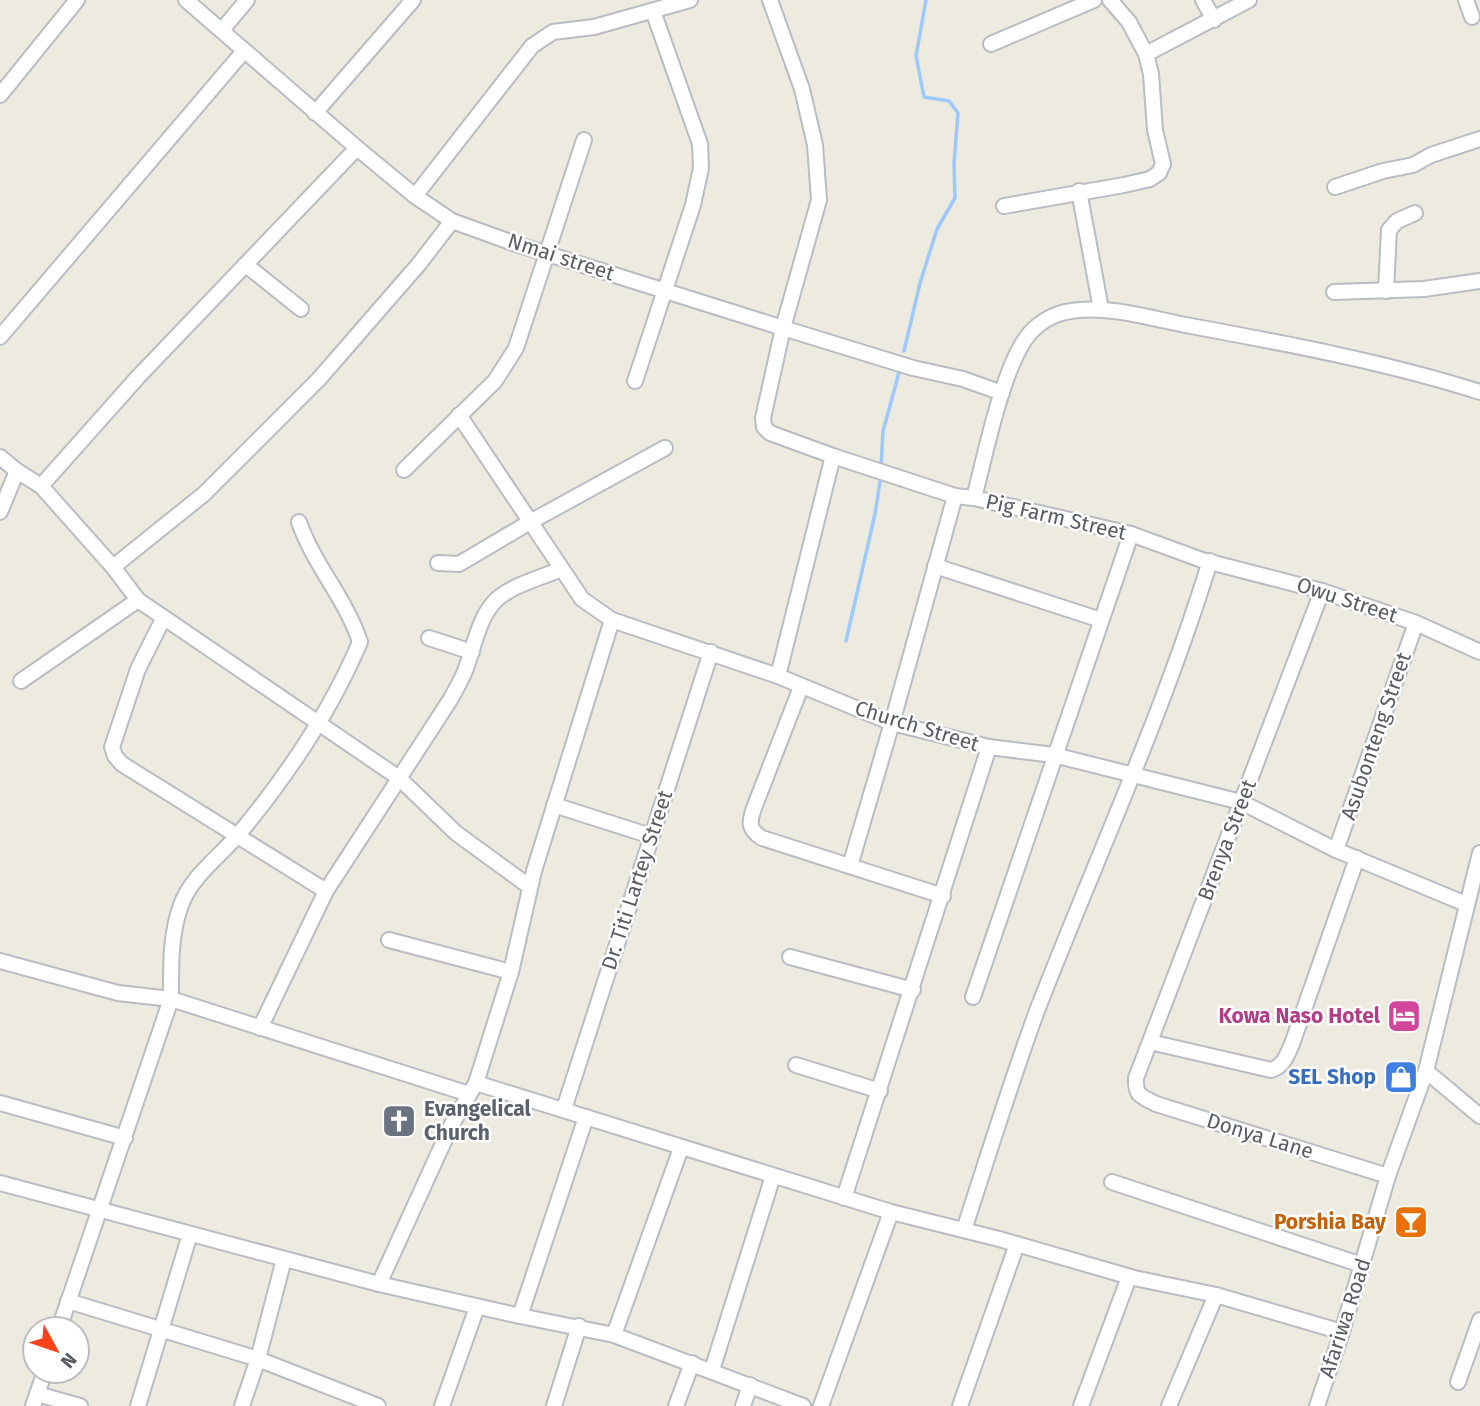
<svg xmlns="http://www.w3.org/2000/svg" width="1480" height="1406" font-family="'Fira Sans',sans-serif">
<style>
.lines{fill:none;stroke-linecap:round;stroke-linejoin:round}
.stream{stroke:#9dc9ff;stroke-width:3.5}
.minor-casing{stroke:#babcc3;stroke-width:18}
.minor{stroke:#fff;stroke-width:14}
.labels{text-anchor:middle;stroke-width:5;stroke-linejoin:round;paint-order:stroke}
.street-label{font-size:21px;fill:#585b62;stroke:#fff}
.hotel-label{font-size:21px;font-weight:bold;fill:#b23c85;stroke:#fff;text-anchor:end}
.shop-label{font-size:21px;font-weight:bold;fill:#366cbe;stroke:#fff;text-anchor:end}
.worship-label{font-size:21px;font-weight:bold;fill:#5b616d;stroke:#fff;text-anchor:start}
.food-label{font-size:21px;font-weight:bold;fill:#c56008;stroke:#fff;text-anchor:end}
</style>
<rect width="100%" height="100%" fill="#edebdf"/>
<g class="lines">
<g class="stream">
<polyline points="904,351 920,283 937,229 955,198 954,164 958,113 949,101 924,97 916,56 926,0"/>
<polyline points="881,466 883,431 900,369"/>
<polyline points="846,641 875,514 881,475"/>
</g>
<g class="minor-casing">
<g id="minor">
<polyline points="186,0 357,148 415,196 452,221 516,244 783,328 913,368 963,379 1002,393"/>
<polyline points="770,0 802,89 815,145 819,200 783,328 763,418 764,427 770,433 833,456 955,496 974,498"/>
<polyline points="1203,0 1214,20"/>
<polyline points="1466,0 1472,17"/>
<polyline points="222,30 247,0"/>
<polyline points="991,44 1094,0"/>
<polyline points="1146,54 1249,0"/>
<polyline points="0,95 77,0"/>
<polyline points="315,113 413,0"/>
<polyline points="1335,187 1383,171 1413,165 1431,155 1480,139"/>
<polyline points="1079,191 1101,309"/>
<polyline points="415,196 532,46 553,32 594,27 690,0"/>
<polyline points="1004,206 1124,185 1150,179 1159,173 1163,164 1155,130 1151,74 1146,54 1129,22 1110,0"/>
<polyline points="246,265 301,309"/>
<polyline points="1386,291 1389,230 1397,221 1415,213"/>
<polyline points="1334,292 1424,289 1480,281"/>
<polyline points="0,337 244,51"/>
<polyline points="635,381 693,205 701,168 700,144 653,11"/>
<path d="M1480,392C1385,362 1288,344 1191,326C1152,319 1110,305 1071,311C1055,313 1040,322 1030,333C1003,364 985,456 974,498L1131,534L1202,560L1322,591L1416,623L1480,652"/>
<polyline points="459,415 582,599 612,620 778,676 892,723 989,747 1054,755 1241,802 1336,850 1466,904"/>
<polyline points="0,457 17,471 41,486 113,567 138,600 399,778 456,833 530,887"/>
<polyline points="404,470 495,381 516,348 584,140"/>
<polyline points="41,486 138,377 357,148"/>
<polyline points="0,512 17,471"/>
<polyline points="438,563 459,564 530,522 665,448"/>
<polyline points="935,566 1101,620"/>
<polyline points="113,567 204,494 319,379 419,264 452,221"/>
<path d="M1322,591L1136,1078C1135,1096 1141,1096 1156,1104L1388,1176"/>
<polyline points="163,619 138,669 112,747 115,756 122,764 326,891"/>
<polyline points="429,638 472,652"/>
<polyline points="778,676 833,456"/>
<polyline points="21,681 138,600"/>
<path d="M801,687L754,808C749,823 748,829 762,838L943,896"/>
<polyline points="554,805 651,836"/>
<polyline points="1336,850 1416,623"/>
<polyline points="850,866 892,723 955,496"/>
<polyline points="389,940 511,972"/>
<polyline points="790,957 913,990"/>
<polyline points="0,961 118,993 171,999 469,1094"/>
<polyline points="973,997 1131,534"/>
<path d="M260,1028L326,891L450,700C455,691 461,681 465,671C474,648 478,618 496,600C512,585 541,578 561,569"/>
<path d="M1150,1042L1271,1070C1284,1066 1287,1055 1292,1044L1357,858"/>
<polyline points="796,1065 880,1091"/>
<polyline points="1426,1071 1480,1116"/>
<polyline points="476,1083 891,1212 999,1239 1134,1278 1216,1295 1342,1332"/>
<polyline points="0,1103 125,1138"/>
<polyline points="564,1109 711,652"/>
<polyline points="1112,1182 1362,1265"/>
<polyline points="0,1183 379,1284 520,1316 614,1335 803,1406"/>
<polyline points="844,1198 989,747"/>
<path d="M964,1230C988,1156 1011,1081 1038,1008C1096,859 1163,714 1210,561"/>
<polyline points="379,1284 451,1126 476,1083 511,972 534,871 612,620"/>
<polyline points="68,1301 258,1359 378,1406"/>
<polyline points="520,1316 586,1117"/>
<path d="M59,1329L171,999C171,967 170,935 181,905C191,877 219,857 238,835C287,776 330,713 360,642C346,599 314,565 299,522"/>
<polyline points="614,1335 681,1148"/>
<polyline points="712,1370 773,1176"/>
<polyline points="1458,1382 1480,1320"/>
<polyline points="37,1394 80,1406"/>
<polyline points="33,1406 45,1371"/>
<polyline points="138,1406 190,1234"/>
<polyline points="242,1406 258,1359 284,1259"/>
<polyline points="442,1406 477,1307"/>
<polyline points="554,1406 579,1326"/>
<polyline points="676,1406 692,1363"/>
<polyline points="743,1406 750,1385"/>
<polyline points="821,1406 891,1212"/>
<polyline points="960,1406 1017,1244"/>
<polyline points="1081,1406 1129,1277"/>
<polyline points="1169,1406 1216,1295"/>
<polyline points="1317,1406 1342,1332 1388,1176 1426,1071 1480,853"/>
</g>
</g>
<use href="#minor" class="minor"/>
</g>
<defs>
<g id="hotel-square" transform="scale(1.75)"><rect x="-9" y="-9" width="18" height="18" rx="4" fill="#d1479c" stroke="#fff"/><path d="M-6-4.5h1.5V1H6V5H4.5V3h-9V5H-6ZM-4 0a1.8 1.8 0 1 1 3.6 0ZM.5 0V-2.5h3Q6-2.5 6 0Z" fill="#fff"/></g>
<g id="shop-square" transform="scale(1.75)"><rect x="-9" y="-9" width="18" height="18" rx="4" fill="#3f7fe0" stroke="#fff"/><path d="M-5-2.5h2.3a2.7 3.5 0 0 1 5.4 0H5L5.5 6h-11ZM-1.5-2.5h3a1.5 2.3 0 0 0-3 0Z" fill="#fff"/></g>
<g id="church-square" transform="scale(1.75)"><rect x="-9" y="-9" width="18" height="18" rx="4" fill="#6b7280" stroke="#fff"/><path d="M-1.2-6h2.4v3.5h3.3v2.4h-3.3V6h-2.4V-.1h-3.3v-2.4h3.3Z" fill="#fff"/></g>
<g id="bar-square" transform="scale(1.75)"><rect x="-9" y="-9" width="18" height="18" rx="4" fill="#e8710a" stroke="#fff"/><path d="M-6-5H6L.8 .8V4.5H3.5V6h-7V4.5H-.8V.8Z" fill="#fff"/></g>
</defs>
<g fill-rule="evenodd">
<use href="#hotel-square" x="1404" y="1016"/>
<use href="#shop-square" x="1401" y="1077"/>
<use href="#church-square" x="399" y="1121"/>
<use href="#bar-square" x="1411" y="1222"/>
</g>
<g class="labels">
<g class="street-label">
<text transform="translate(561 257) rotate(18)" y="7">Nmai street</text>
<text transform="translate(1056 517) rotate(13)" y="7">Pig Farm Street</text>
<text transform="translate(1347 600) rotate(18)" y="7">Owu Street</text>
<text transform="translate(917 726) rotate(17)" y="7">Church Street</text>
<text transform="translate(1376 736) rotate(-71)" y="7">Asubonteng Street</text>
<text transform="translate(1227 840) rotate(-69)" y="7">Brenya Street</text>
<text transform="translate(637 880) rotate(-72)" y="7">Dr. Titi Lartey Street</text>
<text transform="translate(1260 1136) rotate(17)" y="7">Donya Lane</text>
<text transform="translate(1345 1318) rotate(-72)" y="7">Afariwa Road</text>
</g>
<g class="hotel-label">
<text x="1380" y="1023">Kowa Naso Hotel</text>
</g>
<g class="shop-label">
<text x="1376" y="1084">SEL Shop</text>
</g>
<g class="worship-label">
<text x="424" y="1116">Evangelical<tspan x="424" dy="24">Church</tspan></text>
</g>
<g class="food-label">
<text x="1386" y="1229">Porshia Bay</text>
</g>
</g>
<g transform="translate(56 1350) rotate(130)"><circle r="33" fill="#ffffff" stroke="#bcbdc0" stroke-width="2"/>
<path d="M0-5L12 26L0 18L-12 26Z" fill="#f94319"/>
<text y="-10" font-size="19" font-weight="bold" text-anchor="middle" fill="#585b62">N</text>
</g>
</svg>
